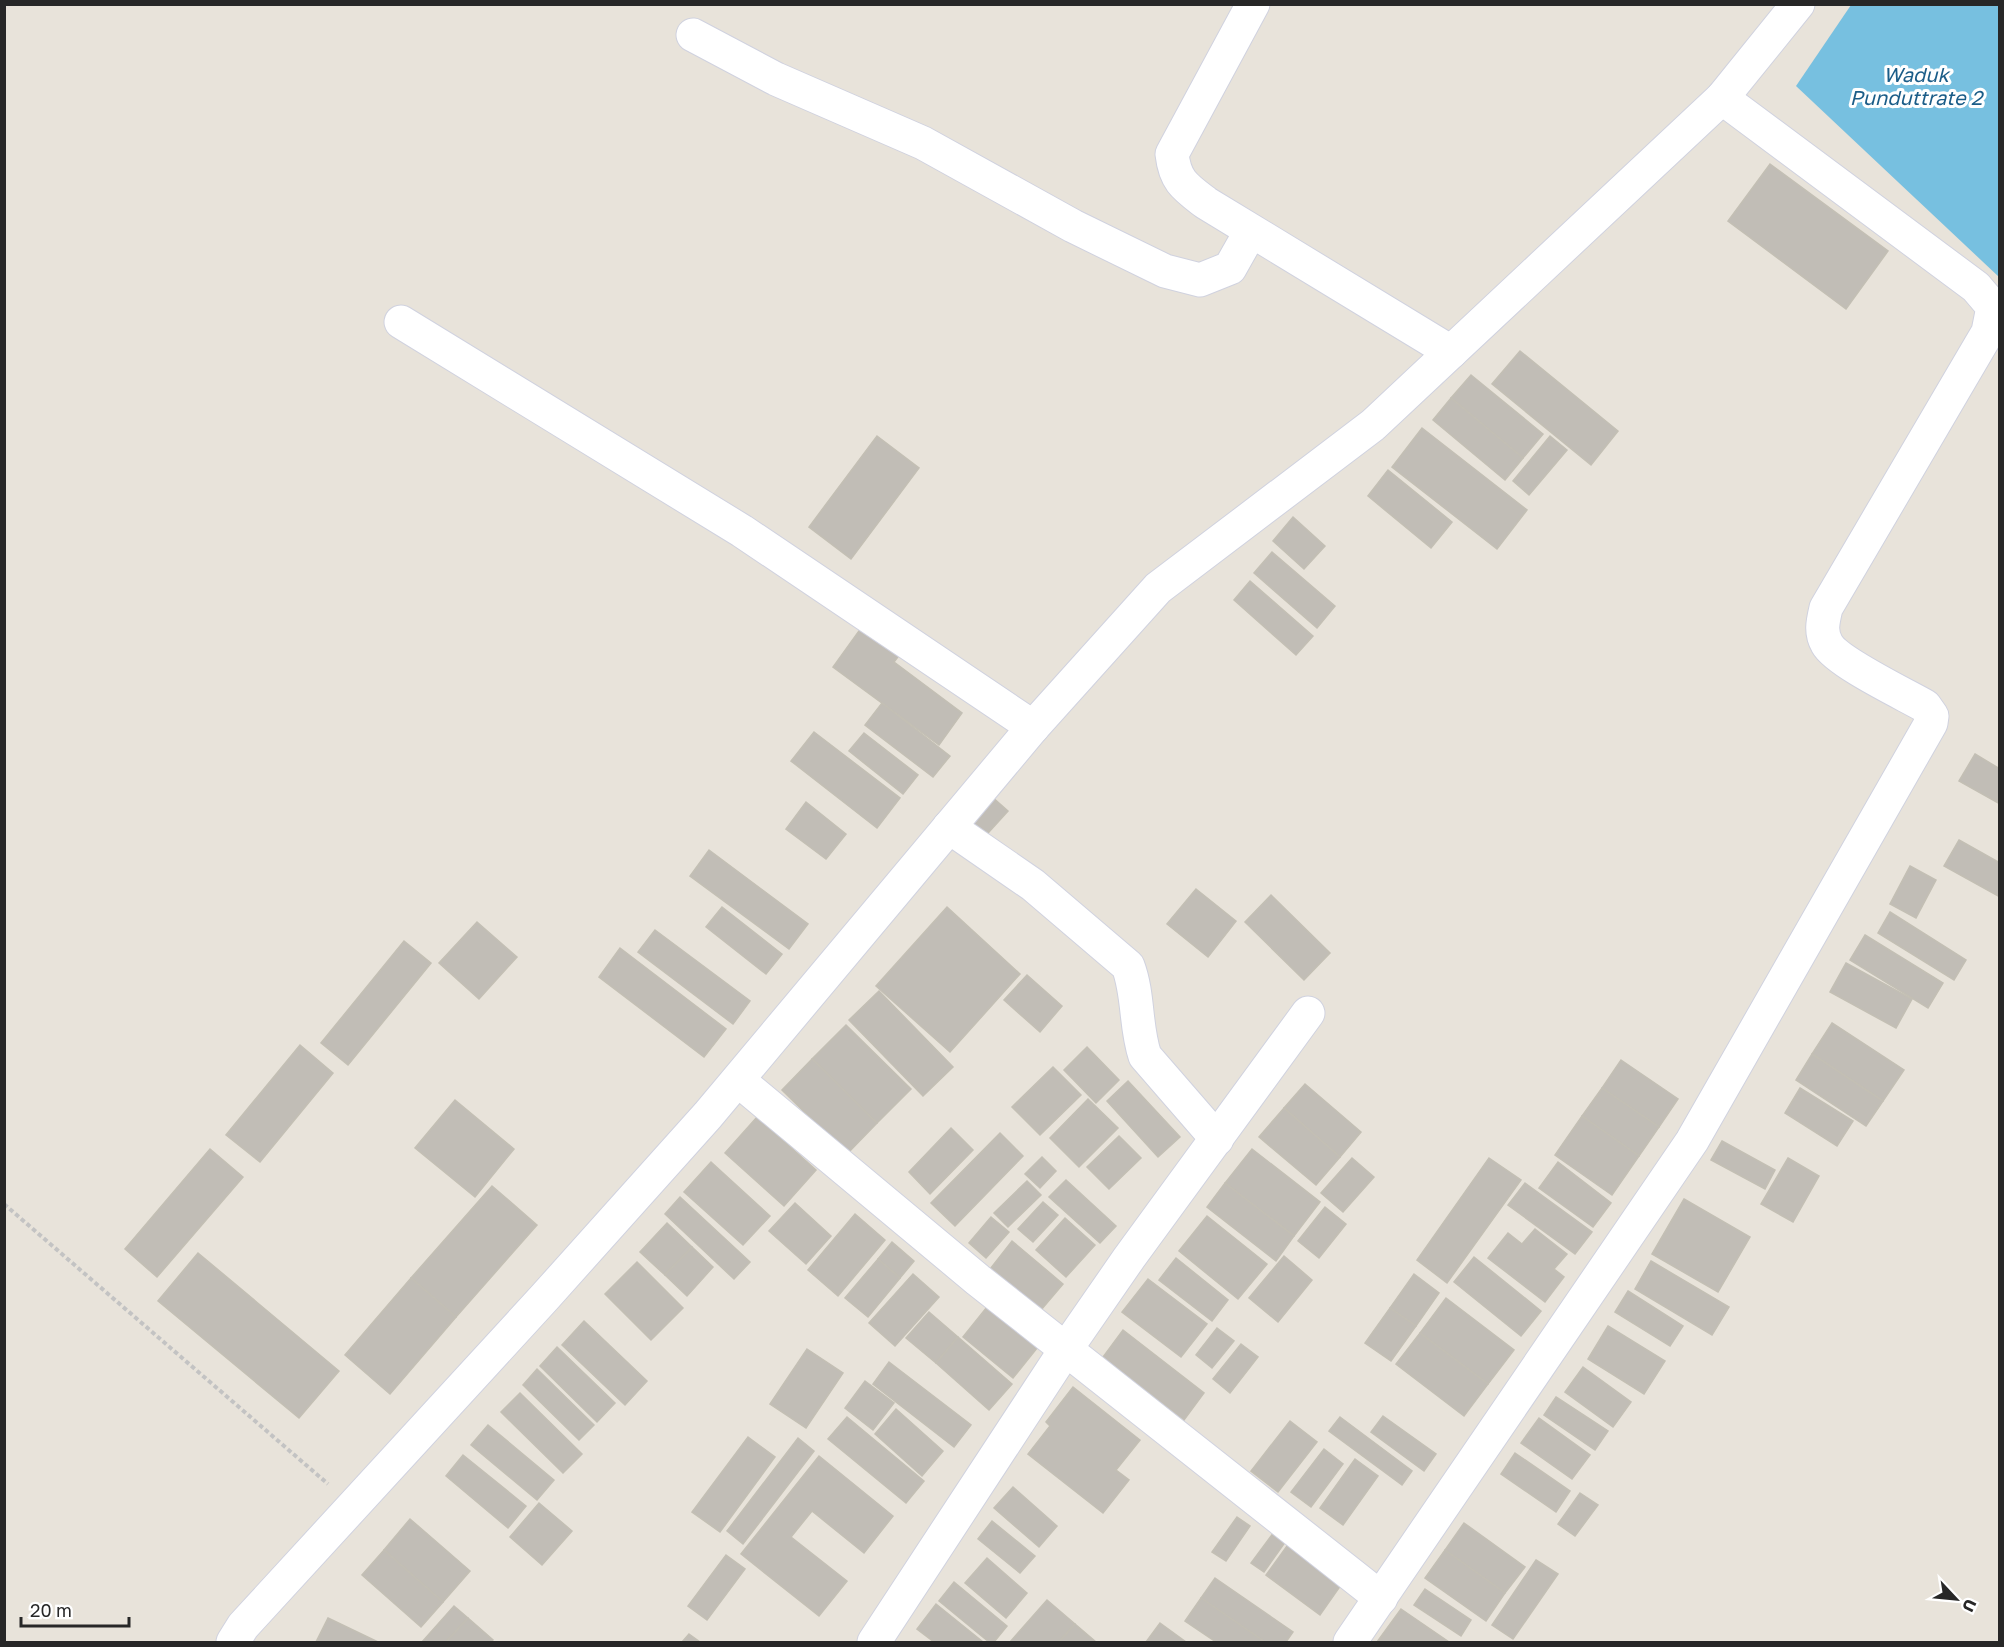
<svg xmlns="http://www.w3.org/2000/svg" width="2004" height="1647" font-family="'Golos Text',sans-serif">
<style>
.water{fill:#77c0e0}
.building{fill:#c1bdb6;stroke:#c3bfb4;stroke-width:1.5}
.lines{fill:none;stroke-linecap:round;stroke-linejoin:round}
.street-casing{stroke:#d0d2df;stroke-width:35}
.secondary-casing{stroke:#d0d2df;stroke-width:35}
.path{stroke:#c3c3c3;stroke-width:4;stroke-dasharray:4.5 3;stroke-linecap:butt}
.street{stroke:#fff;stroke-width:33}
.secondary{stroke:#fff;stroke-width:33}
.labels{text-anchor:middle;stroke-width:6;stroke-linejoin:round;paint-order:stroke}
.water-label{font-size:20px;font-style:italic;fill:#1b5d88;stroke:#fff}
</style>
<rect width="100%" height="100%" fill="#e8e3da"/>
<polygon class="water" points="1851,5 1999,5 1999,277 1796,86"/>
<g class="building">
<polygon points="1770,164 1888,251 1846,309 1728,221"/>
<polygon points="1520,351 1618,431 1591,465 1492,384"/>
<polygon points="1471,375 1543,434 1523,458 1451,398"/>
<polygon points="1451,398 1523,458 1505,480 1433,420"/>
<polygon points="1422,428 1527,510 1497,549 1392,467"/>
<polygon points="877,436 919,468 851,559 809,527"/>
<polygon points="1550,436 1567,450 1529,495 1513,481"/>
<polygon points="1388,470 1452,522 1431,548 1368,496"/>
<polygon points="1293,517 1325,546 1304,569 1273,541"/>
<polygon points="1272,552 1335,606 1317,628 1254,573"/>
<polygon points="1250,581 1313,636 1296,655 1234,600"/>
<polygon points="869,617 907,645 894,662 962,713 939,745 833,667"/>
<polygon points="882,703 950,756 933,777 865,725"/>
<polygon points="814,732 900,798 877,828 791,761"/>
<polygon points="864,733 918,775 903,794 849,751"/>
<polygon points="1975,754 2000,769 2000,804 1959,781"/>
<polygon points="991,796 1008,811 979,843 962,828"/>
<polygon points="806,802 846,834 826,859 786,829"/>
<polygon points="1959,840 2000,863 2000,897 1944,866"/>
<polygon points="709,850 808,924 789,949 690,876"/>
<polygon points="1910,866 1936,880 1916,918 1890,904"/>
<polygon points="1196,889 1236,921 1208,957 1167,924"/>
<polygon points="1271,895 1330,953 1304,980 1245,922"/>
<polygon points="722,907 782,954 766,974 706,927"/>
<polygon points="947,907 1020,974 950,1052 876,986"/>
<polygon points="1890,912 1966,960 1954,980 1878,933"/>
<polygon points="477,922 517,957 479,999 439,963"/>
<polygon points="655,930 750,1001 733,1024 638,952"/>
<polygon points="1865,935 1943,983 1928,1008 1850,960"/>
<polygon points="404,941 431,963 348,1065 321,1043"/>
<polygon points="620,948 726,1029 704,1057 599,977"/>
<polygon points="1846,963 1912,999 1896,1028 1830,992"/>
<polygon points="1027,975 1062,1006 1040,1032 1004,1000"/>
<polygon points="879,991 953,1067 923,1096 849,1020"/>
<polygon points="1832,1023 1904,1070 1883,1101 1812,1054"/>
<polygon points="846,1025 911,1089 877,1123 812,1059"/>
<polygon points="300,1045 333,1073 260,1162 226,1135"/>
<polygon points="1087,1047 1119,1080 1096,1103 1064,1070"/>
<polygon points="1812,1054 1883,1101 1866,1126 1796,1080"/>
<polygon points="812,1059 877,1123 847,1154 782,1090"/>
<polygon points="1621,1060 1678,1099 1659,1127 1602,1088"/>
<polygon points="1053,1067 1081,1095 1040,1135 1012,1107"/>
<polygon points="1128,1081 1180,1137 1158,1157 1107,1101"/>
<polygon points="1305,1084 1361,1132 1340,1157 1284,1108"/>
<polygon points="1602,1088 1659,1127 1639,1156 1582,1116"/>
<polygon points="1800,1088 1853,1121 1837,1146 1785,1113"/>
<polygon points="1088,1099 1118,1128 1079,1167 1050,1138"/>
<polygon points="455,1100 514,1149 475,1197 415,1148"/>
<polygon points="1284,1108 1340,1157 1316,1185 1259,1137"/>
<polygon points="1582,1116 1639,1156 1612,1195 1555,1155"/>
<polygon points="757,1117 816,1170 784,1206 725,1153"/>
<polygon points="951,1128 973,1150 930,1194 909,1172"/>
<polygon points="1000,1133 1023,1156 955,1226 931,1203"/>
<polygon points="1119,1136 1141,1158 1109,1189 1087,1167"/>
<polygon points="1722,1141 1775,1170 1765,1189 1711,1160"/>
<polygon points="210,1149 243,1177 157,1277 125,1249"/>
<polygon points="1252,1149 1320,1202 1294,1236 1225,1183"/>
<polygon points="1042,1157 1056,1171 1040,1188 1025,1174"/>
<polygon points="1352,1158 1374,1177 1343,1212 1321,1193"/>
<polygon points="1489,1158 1521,1180 1447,1283 1417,1260"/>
<polygon points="1788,1158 1819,1176 1793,1222 1761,1204"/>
<polygon points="711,1162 770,1216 743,1245 684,1192"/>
<polygon points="1558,1162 1611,1203 1593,1227 1539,1188"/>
<polygon points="1066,1180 1116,1226 1100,1243 1049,1197"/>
<polygon points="1027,1181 1041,1195 1008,1227 994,1213"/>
<polygon points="1225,1183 1294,1236 1276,1261 1207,1207"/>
<polygon points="1525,1183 1592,1232 1575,1254 1508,1205"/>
<polygon points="492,1186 537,1225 456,1317 411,1278"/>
<polygon points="680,1197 750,1262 734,1279 665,1214"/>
<polygon points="1684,1199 1750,1237 1718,1292 1652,1254"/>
<polygon points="1043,1202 1058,1215 1033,1242 1018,1229"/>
<polygon points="795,1203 831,1236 806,1264 769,1231"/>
<polygon points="1325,1207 1346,1224 1319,1258 1298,1241"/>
<polygon points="855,1214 885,1240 838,1296 808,1270"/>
<polygon points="1207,1216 1267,1264 1238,1299 1179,1251"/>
<polygon points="991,1217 1009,1232 986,1258 969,1243"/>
<polygon points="1065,1218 1095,1245 1066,1277 1036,1250"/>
<polygon points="667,1223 692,1247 665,1275 640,1252"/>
<polygon points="1535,1229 1567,1254 1554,1269 1564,1277 1545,1302 1488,1258 1508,1233 1522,1244"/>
<polygon points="1012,1241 1063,1284 1041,1310 991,1268"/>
<polygon points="892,1242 914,1261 900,1278 878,1259"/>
<polygon points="692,1247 713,1267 687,1296 665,1275"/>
<polygon points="198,1253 339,1371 299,1418 158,1301"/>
<polygon points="1284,1256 1312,1280 1278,1322 1249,1298"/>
<polygon points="1474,1257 1541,1311 1521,1336 1454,1282"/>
<polygon points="1176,1258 1228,1300 1212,1321 1159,1280"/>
<polygon points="878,1259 900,1278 868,1317 845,1298"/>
<polygon points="1651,1261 1729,1307 1712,1335 1635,1289"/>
<polygon points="637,1262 683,1308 651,1340 605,1294"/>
<polygon points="913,1274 939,1297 895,1346 869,1323"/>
<polygon points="1414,1274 1439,1293 1416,1326 1390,1308"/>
<polygon points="411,1278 456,1317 390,1394 345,1355"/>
<polygon points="1148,1279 1207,1324 1181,1357 1122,1312"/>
<polygon points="1628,1291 1683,1326 1670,1346 1615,1312"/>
<polygon points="1446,1298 1514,1350 1488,1384 1420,1333"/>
<polygon points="991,1302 1041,1343 1013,1378 963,1337"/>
<polygon points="1390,1308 1416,1326 1391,1361 1365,1343"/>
<polygon points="929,1312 958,1337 936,1363 906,1338"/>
<polygon points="584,1321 647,1381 625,1405 562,1345"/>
<polygon points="1608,1326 1665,1361 1644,1394 1588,1359"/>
<polygon points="1217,1328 1234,1341 1212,1368 1196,1355"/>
<polygon points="1123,1330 1204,1393 1184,1420 1103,1357"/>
<polygon points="1420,1333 1488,1384 1464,1416 1396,1364"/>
<polygon points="958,1337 1012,1384 989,1410 936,1363"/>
<polygon points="1241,1344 1258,1357 1230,1393 1213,1379"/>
<polygon points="557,1347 615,1403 597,1422 540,1366"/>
<polygon points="807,1349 843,1373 806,1428 770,1404"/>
<polygon points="889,1362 971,1425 954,1447 873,1384"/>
<polygon points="1583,1367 1631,1402 1613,1427 1565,1392"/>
<polygon points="537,1369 594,1425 579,1440 523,1385"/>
<polygon points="865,1381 894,1403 873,1430 845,1408"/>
<polygon points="1073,1387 1140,1440 1116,1470 1129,1480 1103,1513 1028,1454 1050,1426 1046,1422"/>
<polygon points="520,1393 582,1454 563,1473 501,1412"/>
<polygon points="1556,1397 1608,1431 1595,1450 1544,1415"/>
<polygon points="896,1409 943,1451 922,1476 875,1434"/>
<polygon points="1383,1416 1436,1454 1424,1471 1371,1432"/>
<polygon points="847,1417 924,1481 906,1503 828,1439"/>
<polygon points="1340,1417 1412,1471 1402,1485 1329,1431"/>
<polygon points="1539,1418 1590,1455 1572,1479 1521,1443"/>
<polygon points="1290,1421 1317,1442 1278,1492 1251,1471"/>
<polygon points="488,1425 554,1480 537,1500 471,1445"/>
<polygon points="748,1437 775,1457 720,1532 692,1512"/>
<polygon points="798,1438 814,1451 743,1544 727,1531"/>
<polygon points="1324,1449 1343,1464 1311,1507 1291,1492"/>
<polygon points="1515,1453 1570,1491 1556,1512 1501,1474"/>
<polygon points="463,1455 526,1506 508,1528 446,1476"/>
<polygon points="819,1456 893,1516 864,1553 812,1511 791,1537 847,1581 819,1616 741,1554"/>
<polygon points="1355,1459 1378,1476 1343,1525 1320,1508"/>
<polygon points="1013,1487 1057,1526 1039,1547 994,1508"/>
<polygon points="1580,1493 1598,1505 1575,1536 1558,1524"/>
<polygon points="539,1503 572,1531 542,1565 510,1537"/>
<polygon points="1237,1517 1250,1526 1226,1561 1212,1552"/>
<polygon points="410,1519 470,1571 443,1602 384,1550"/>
<polygon points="992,1521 1035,1556 1020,1573 978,1539"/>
<polygon points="1464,1523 1525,1567 1505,1593 1445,1550"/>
<polygon points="1274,1532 1286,1541 1264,1572 1251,1563"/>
<polygon points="1287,1546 1341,1585 1320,1615 1266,1575"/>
<polygon points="384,1550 443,1602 421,1627 362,1575"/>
<polygon points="1445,1550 1505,1593 1486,1621 1425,1578"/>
<polygon points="726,1555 745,1569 707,1620 688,1606"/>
<polygon points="987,1558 1027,1593 1006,1618 965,1583"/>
<polygon points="1536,1560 1558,1574 1513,1639 1492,1625"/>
<polygon points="1215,1578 1293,1632 1286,1642 1265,1642 1201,1598"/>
<polygon points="954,1582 1007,1626 994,1642 989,1642 939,1601"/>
<polygon points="1425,1589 1471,1620 1461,1636 1414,1605"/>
<polygon points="1201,1598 1265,1642 1216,1642 1185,1621"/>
<polygon points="1047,1600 1075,1624 1059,1642 1010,1642"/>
<polygon points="936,1604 983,1642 934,1642 917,1629"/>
<polygon points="454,1606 468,1618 446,1642 422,1642"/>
<polygon points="1401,1609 1449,1642 1377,1642"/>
<polygon points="328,1618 378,1642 316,1642"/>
<polygon points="468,1618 493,1640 490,1642 446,1642"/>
<polygon points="1160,1623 1186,1642 1146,1642"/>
<polygon points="1075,1624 1096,1642 1059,1642"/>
<polygon points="689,1634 700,1642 682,1642"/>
</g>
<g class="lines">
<g class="street-casing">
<g id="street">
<path d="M1253,4L1172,154C1175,181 1185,187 1206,203L1451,352"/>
<polyline points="693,35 776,79 923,143 1073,226 1165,271 1200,280 1230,268 1251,231"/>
<polyline points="401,322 742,531 1033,727"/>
<path d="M949,827L1033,885L1128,966C1139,995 1135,1027 1145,1056L1217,1139"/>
<polyline points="738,1080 978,1280 1381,1598"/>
<polyline points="874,1642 1066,1349 1129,1258 1308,1013"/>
<path d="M1350,1642L1692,1141L1931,723L1932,716L1925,706C1904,694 1837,662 1827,644C1820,632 1823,621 1826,608L1988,332L1993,307L1976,287L1722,98"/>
</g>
</g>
<g class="secondary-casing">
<polyline id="secondary" points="233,1642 243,1626 544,1298 708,1115 1033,727 1158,588 1373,425 1722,98 1798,4"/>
</g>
<polyline class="path" points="4,1204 328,1484"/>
<use href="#street" class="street"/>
<use href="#secondary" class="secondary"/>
</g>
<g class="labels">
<g class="water-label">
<text x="1916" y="82">Waduk<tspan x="1916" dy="23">Punduttrate 2</tspan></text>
</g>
</g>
<rect width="2004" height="1647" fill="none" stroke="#272727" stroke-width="12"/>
<g transform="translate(1956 1599) rotate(116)" stroke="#ffffff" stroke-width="4.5" paint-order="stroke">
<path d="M0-4.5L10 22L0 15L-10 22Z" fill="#272727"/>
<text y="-9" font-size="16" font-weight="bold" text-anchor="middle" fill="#272727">U</text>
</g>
<path d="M21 1617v9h108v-9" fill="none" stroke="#272727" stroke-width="3"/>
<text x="30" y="1617" font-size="18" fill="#272727" stroke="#ffffff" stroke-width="4.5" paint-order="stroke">20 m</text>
</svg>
